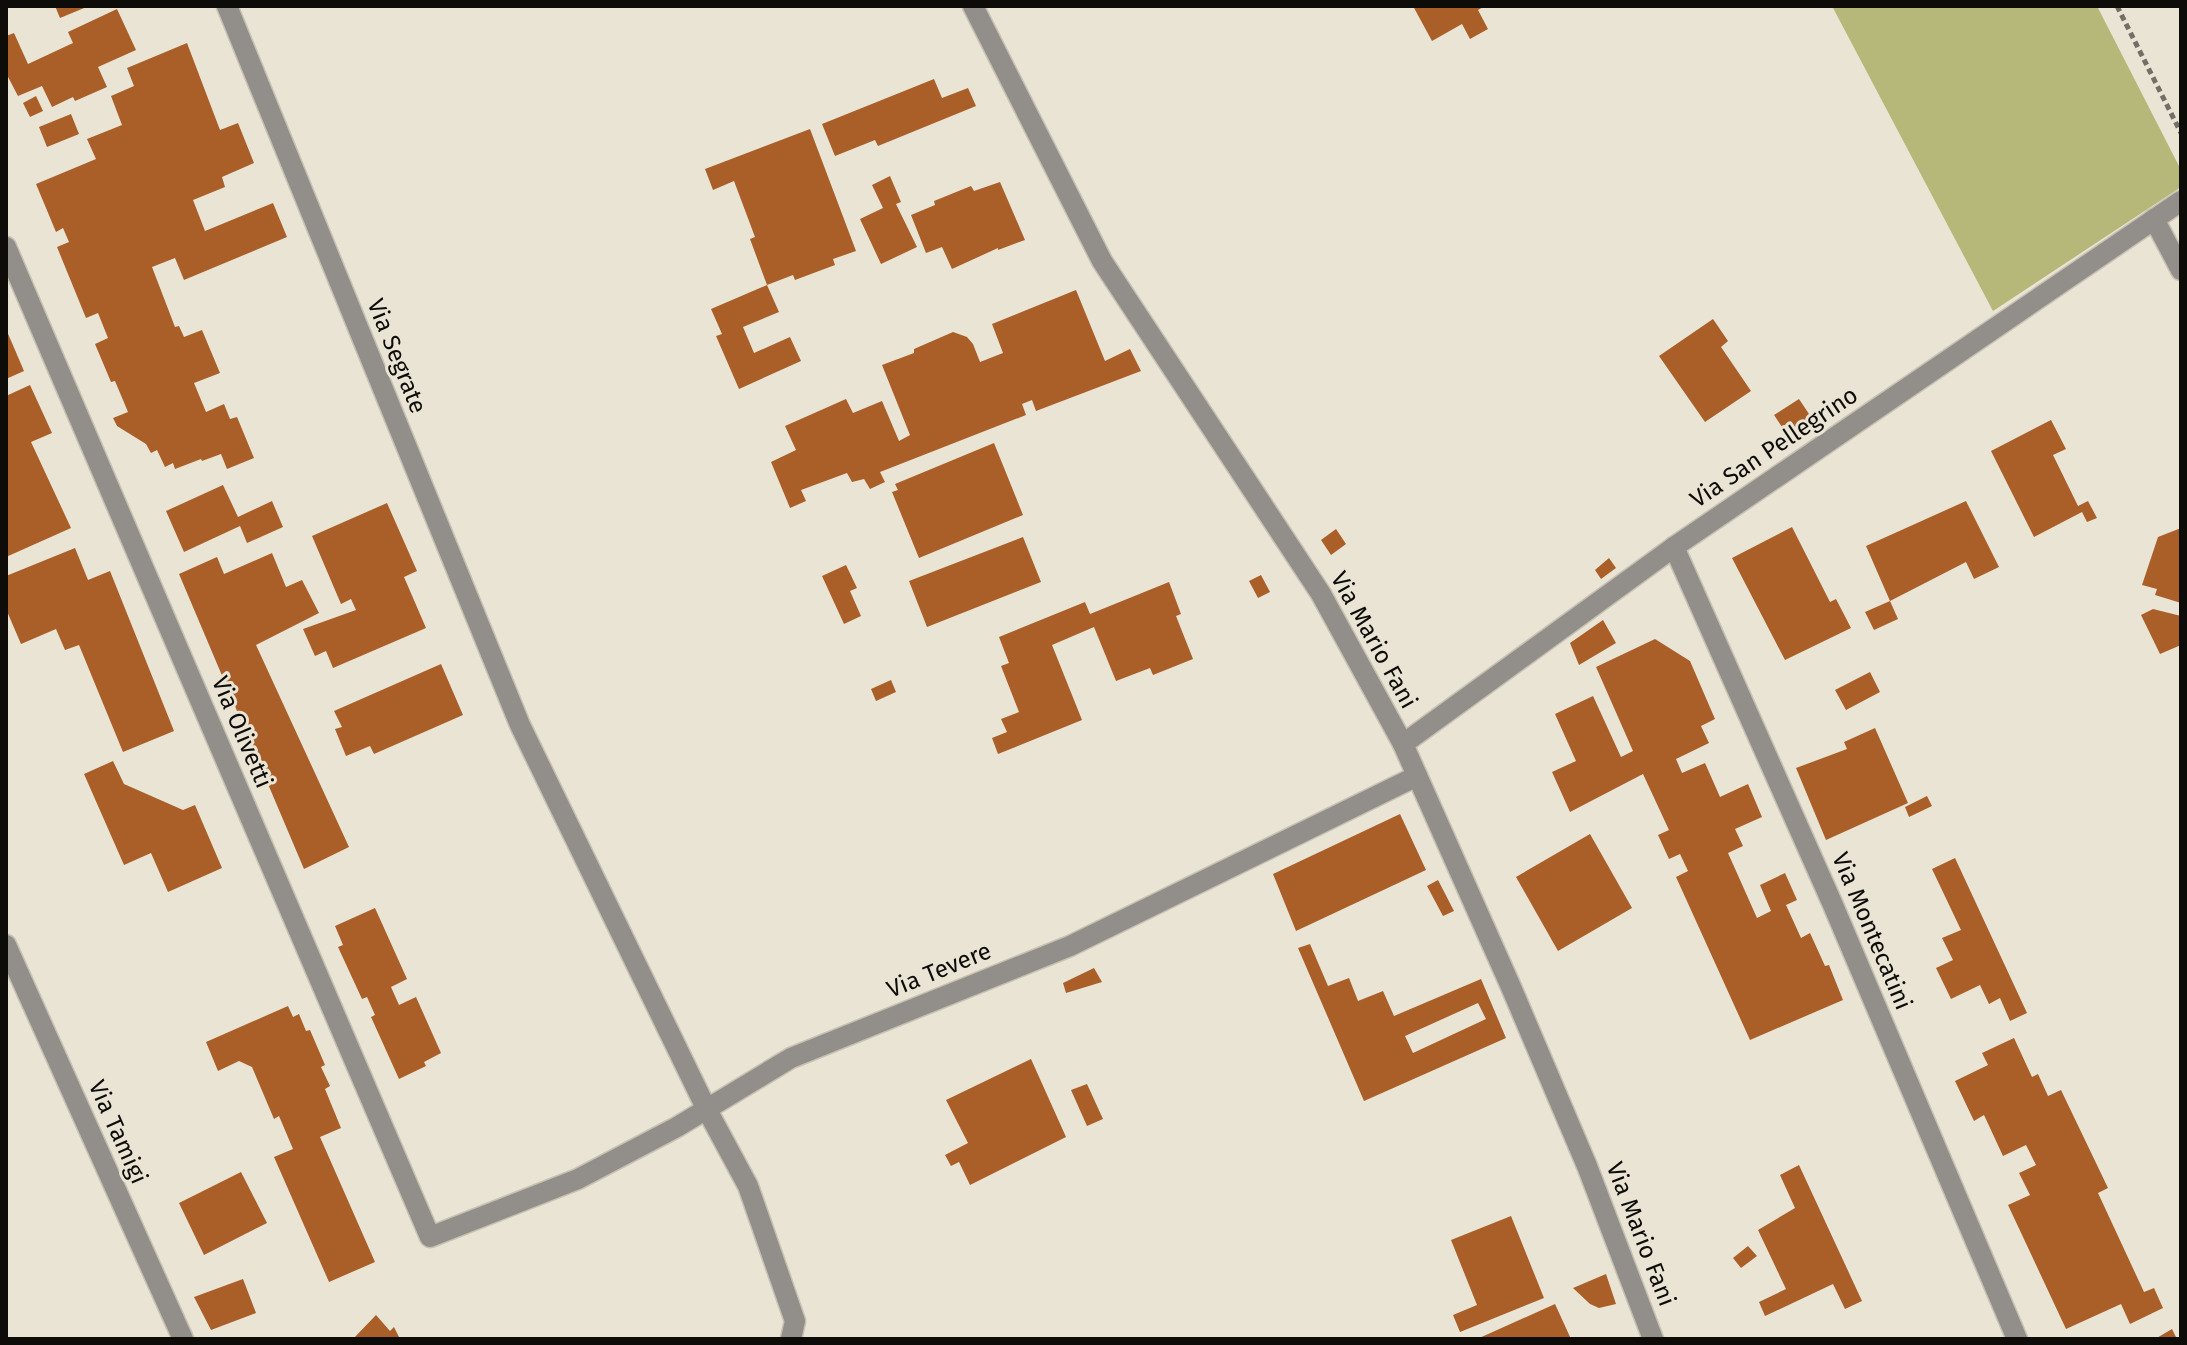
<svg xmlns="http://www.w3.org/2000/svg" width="2187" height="1345" font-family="'Fira Sans',sans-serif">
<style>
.green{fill:#b5b878}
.building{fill:#aa5f29;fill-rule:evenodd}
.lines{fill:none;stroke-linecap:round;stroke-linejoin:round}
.street-casing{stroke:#c7c1b4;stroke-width:23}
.path{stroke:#736f66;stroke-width:5;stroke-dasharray:6 4;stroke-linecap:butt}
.street{stroke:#928f8a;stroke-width:20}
.labels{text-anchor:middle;stroke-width:6;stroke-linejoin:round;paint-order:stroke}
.street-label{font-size:24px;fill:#0e0c08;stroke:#eae4d5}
</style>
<rect width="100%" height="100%" fill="#eae4d5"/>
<polygon class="green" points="1832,6 2097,6 2181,170 2181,187 1993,311"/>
<g class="building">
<polygon points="55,6 89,6 60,18"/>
<polygon points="1413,6 1485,6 1478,10 1488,29 1470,39 1462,24 1432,41"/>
<polygon points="117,9 136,50 98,67 107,87 75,101 73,97 52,107 42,86 18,96 6,73 6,36 14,33 28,64 73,43 68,32"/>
<polygon points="187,43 220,130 238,123 254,163 222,177 225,187 193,200 205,231 273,203 287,237 184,280 175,258 152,267 175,327 179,326 184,337 202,330 220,373 194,383 206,412 224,404 230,419 237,417 254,458 227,469 221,454 202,461 201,459 175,469 173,463 165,467 157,450 151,453 146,444 117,426 113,418 128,412 115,381 111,382 95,344 108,338 98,313 86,318 57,247 69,242 63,228 56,232 36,184 96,159 87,139 122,125 111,96 134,86 127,68"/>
<polygon points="934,79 942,98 968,88 976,106 878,146 875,140 835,156 822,124"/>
<polygon points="36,96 43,111 30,117 23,103"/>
<polygon points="71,114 79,134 47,147 39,127"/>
<polygon points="810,129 856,251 833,259 835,265 795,280 793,275 767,285 750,239 755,237 734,181 713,190 705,169"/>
<polygon points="890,176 901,202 896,204 917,247 881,264 860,219 883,208 872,185"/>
<polygon points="1000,182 1025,240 998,250 998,248 952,269 942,247 926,253 911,215 935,205 934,201 971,186 974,191"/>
<polygon points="767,285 779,312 743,327 754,353 790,337 801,361 739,389 716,336 722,334 711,309"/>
<polygon points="1076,290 1105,361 1130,349 1141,371 1036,411 1032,400 1022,404 1026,415 880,472 885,482 870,489 864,479 852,482 847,473 801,490 806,501 790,508 771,462 796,450 785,426 846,399 853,413 882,401 899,441 910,435 882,365 914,353 914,349 953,332 967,337 973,344 980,362 1003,353 992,324"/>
<polygon points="1713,319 1728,341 1721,347 1751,391 1705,422 1659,356"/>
<polygon points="6,329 24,371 6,379"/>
<polygon points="30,385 52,433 31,442 71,528 6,557 6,396"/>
<polygon points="1799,399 1817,426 1792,442 1774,415"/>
<polygon points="2051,420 2066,449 2053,455 2078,506 2088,501 2097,518 2087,522 2082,512 2034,537 1991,451"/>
<polygon points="994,443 1023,515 919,558 892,492 898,490 895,484"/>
<polygon points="223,485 238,517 272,501 283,527 247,543 240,526 184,552 166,511"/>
<polygon points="1966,501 1999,567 1974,579 1966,562 1890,601 1866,546"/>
<polygon points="387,503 417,571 404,577 426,628 333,668 326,651 315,656 303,629 356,610 351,599 341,604 312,536"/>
<polygon points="1792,527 1830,602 1836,599 1851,628 1785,660 1732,558"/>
<polygon points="2181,528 2181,603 2155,595 2157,589 2142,585 2158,537"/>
<polygon points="1336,529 1346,544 1331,555 1321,540"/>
<polygon points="1023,537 1041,582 927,627 909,581"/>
<polygon points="75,548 88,580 110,571 174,731 123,752 79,645 65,650 56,629 21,644 6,609 6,576"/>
<polygon points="272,553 286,587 302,580 319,613 256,645 349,847 304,869 179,574 217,557 224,574"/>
<polygon points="1609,558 1616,568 1601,579 1595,570"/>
<polygon points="846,565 857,588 850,591 861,616 844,624 822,576"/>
<polygon points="1261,575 1270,592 1258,598 1249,581"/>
<polygon points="1169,582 1181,614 1176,616 1193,659 1153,675 1150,668 1116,681 1094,627 1052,645 1082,720 998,754 992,738 1007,732 1001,719 1019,712 1001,666 1009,663 999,637 1085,602 1090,614"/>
<polygon points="1890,601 1898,619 1874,630 1865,612"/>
<polygon points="2153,609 2181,616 2181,645 2160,654 2141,615"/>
<polygon points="1603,620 1616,643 1579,665 1570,643"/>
<polygon points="1655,639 1690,661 1715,719 1701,726 1709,743 1676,759 1682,773 1705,763 1720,797 1748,784 1762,817 1735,829 1743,846 1728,853 1757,918 1771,911 1760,885 1785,873 1797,900 1786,905 1801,938 1810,933 1825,966 1829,965 1843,1000 1750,1040 1676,877 1688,871 1680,854 1669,859 1658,835 1669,830 1643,774 1570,812 1552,772 1576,761 1555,714 1593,696 1621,757 1633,751 1596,667"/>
<polygon points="441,664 463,715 374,754 370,746 346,756 335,729 342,727 334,711"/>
<polygon points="1870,672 1880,692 1846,710 1835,690"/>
<polygon points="891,680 896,692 876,701 871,689"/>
<polygon points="1875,728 1908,803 1826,840 1796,768 1847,749 1844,742"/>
<polygon points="113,761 124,784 183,810 195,805 222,868 168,892 151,853 124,865 84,774"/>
<polygon points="1927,796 1932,806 1909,817 1905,807"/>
<polygon points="1400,814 1426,870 1296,931 1273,874"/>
<polygon points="1590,834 1632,908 1558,951 1516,877"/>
<polygon points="1955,858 2027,1013 2010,1021 2000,998 1989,1004 1980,985 1951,999 1936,968 1953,960 1942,938 1961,930 1932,869"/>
<polygon points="1438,880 1454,911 1443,916 1427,886"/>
<polygon points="375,908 407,979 391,987 399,1005 416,997 441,1053 424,1062 426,1066 399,1079 371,1017 375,1015 367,997 362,999 338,947 343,945 335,926"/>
<path d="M1310,944L1328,986L1349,978L1358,1001L1383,991L1394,1016L1481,979L1506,1038L1364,1101L1298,948ZM1478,1003L1486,1019L1413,1053L1405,1036Z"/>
<polygon points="1094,968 1102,982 1066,993 1063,983"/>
<polygon points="288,1006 293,1017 299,1014 306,1031 310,1030 325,1065 321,1067 330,1086 325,1089 341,1128 320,1137 375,1262 329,1282 274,1157 293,1149 279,1116 274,1119 252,1067 239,1061 218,1071 206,1042"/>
<polygon points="2014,1038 2032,1077 2038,1074 2048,1096 2061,1090 2108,1188 2098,1193 2144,1292 2154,1288 2163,1308 2130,1324 2121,1304 2066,1329 2008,1205 2030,1195 2019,1173 2036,1165 2026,1145 2003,1156 1984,1115 1974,1121 1955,1081 1988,1065 1982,1053"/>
<polygon points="1031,1059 1066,1137 970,1185 959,1162 951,1166 945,1155 968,1143 946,1100"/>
<polygon points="1087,1084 1103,1119 1087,1126 1071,1090"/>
<polygon points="1799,1165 1862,1301 1845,1309 1833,1284 1765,1316 1759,1302 1786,1289 1758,1230 1795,1208 1780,1175"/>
<polygon points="241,1172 267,1223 204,1255 179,1203"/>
<polygon points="1511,1216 1544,1298 1460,1332 1453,1315 1477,1305 1451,1240"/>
<polygon points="1748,1246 1757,1256 1741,1268 1733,1258"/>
<polygon points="1606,1274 1616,1304 1599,1308 1590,1304 1573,1288"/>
<polygon points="243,1279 256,1313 211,1330 194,1297"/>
<polygon points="1555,1304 1571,1339 1477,1339"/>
<polygon points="376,1315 390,1331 394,1327 400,1339 353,1339"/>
<polygon points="2172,1329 2177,1339 2155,1339"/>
</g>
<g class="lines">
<g class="street-casing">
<g id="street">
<polyline points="227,6 520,725 706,1108 748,1186 795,1321 791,1339"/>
<polyline points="973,6 1102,261 1321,594 1403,744 1511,987 1587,1166 1653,1339"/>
<polyline points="2154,219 2181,270"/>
<polyline points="6,247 430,1237 578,1179 677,1127 791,1058 1070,946 1417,776"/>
<polyline points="1674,547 1833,905 2017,1339"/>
<polyline points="1403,744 1674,547 2181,201"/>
<polyline points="6,945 183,1339"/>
</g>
</g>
<polyline class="path" points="2117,6 2181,133"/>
<use href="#street" class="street"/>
</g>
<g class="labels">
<g class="street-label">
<text transform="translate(397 356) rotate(68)" y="8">Via Segrate</text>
<text transform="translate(1774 447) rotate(-34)" y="8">Via San Pellegrino</text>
<text transform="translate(1374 640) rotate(61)" y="8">Via Mario Fani</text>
<text transform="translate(242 732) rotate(67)" y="8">Via Olivetti</text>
<text transform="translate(1872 931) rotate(67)" y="8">Via Montecatini</text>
<text transform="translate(939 970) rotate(-22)" y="8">Via Tevere</text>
<text transform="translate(118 1132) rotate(66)" y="8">Via Tamigi</text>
<text transform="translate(1641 1234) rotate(69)" y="8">Via Mario Fani</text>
</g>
</g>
<rect width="2187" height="1345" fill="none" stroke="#0e0c08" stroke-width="16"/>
</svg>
